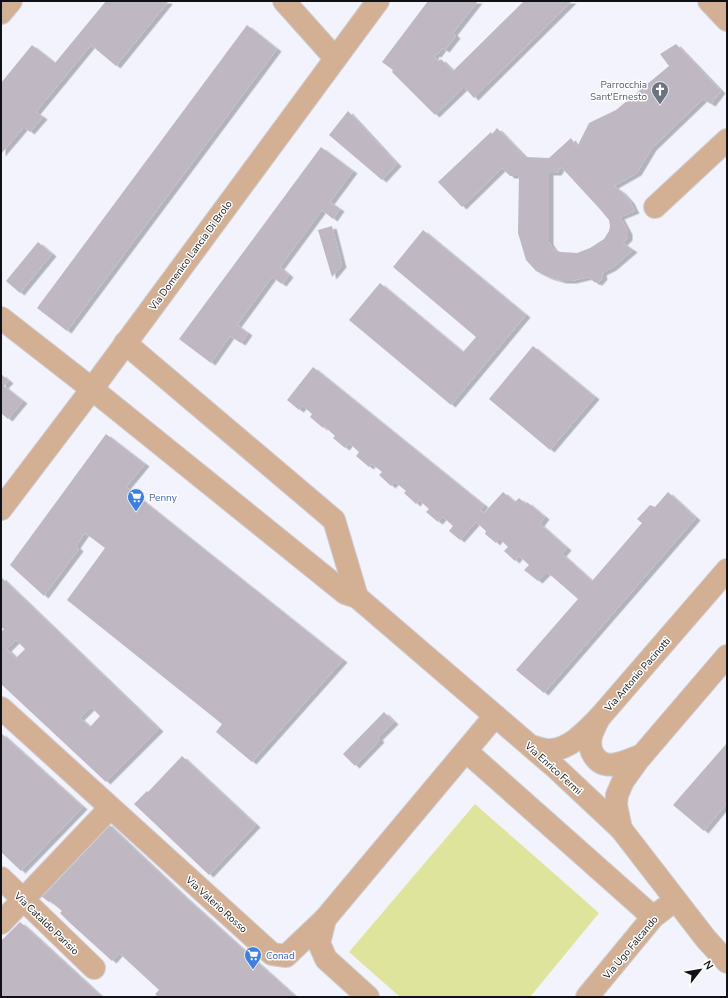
<svg xmlns="http://www.w3.org/2000/svg" width="728" height="998" font-family="'Nunito Sans',sans-serif">
<style>
.green{fill:#dfe49c}
.building{fill:#bfb8c2;fill-rule:evenodd;filter:url(#shadow)}
.lines{fill:none;stroke-linecap:round;stroke-linejoin:round}
.minor-casing{stroke:#cfcfd9;stroke-width:24}
.minor{stroke:#d3b093;stroke-width:22}
.labels{text-anchor:middle;stroke-width:3;stroke-linejoin:round;paint-order:stroke}
.worship-label{font-size:10px;fill:#5b616d;stroke:#fff;text-anchor:end}
.street-label{font-size:10px;fill:#111014;stroke:#fff}
.shop-label{font-size:10px;fill:#366cbe;stroke:#fff;text-anchor:start}
</style>
<defs>
<filter id="shadow"><feDropShadow dx="4.5" dy="2.5" stdDeviation="0" flood-color="#0004"/></filter>
</defs>
<rect width="100%" height="100%" fill="#f3f3fe"/>
<polygon class="green" points="475,804 599,913 530,997 400,997 349,952"/>
<g class="building">
<polygon points="106,1 167,1 168,2 116,66 91,45 36,112 43,117 30,132 24,127 1,154 1,83 32,45 55,63"/>
<polygon points="428,1 478,1 453,33 456,36 445,50 442,48 437,55 435,54 434,57 439,61 441,59 453,71 524,1 572,1 474,98 464,87 435,115 392,72 393,70 382,62"/>
<polygon points="247,25 277,49 67,331 37,308"/>
<path d="M676,44L721,91L711,104L703,99L652,148L637,173L614,186L622,192L630,201L635,211L620,217L628,232V238L623,243L633,250L612,268L602,273L603,277L598,283L594,282L589,277L572,281H562L548,277L536,271L526,260L518,233L519,176H510L502,168L462,207L438,182L491,132L492,134L497,128L525,157L549,158L571,138L577,147L589,123L616,110L669,66L660,54ZM561,167L598,207L609,220L610,226L609,231L604,239L590,248L577,253L561,252L556,251L552,247L549,242V173H557Z"/>
<polygon points="348,111 397,164 382,180 329,135"/>
<polygon points="321,147 353,171 330,202 340,209 333,219 322,210 280,267 289,275 282,284 272,277 237,325 248,333 241,343 230,336 211,363 179,339"/>
<polygon points="332,226 342,265 332,277 318,230"/>
<polygon points="423,230 526,315 451,405 349,320 380,283 463,352 476,337 393,267"/>
<polygon points="38,242 52,254 20,293 6,281"/>
<polygon points="533,346 595,397 550,450 489,399"/>
<polygon points="313,367 479,501 484,505 480,510 484,513 503,492 515,502 519,498 526,504 527,502 545,517 540,524 567,548 562,554 592,581 642,523 637,519 650,505 655,507 668,492 696,518 544,693 516,670 578,599 547,572 538,581 524,570 529,565 519,556 515,561 504,551 508,547 499,538 496,543 485,534 486,531 476,522 460,540 449,531 453,526 443,517 438,522 426,512 429,509 419,500 416,504 404,493 406,491 395,482 391,486 379,475 382,472 372,464 369,467 356,456 359,452 349,443 345,448 333,438 335,436 324,426 323,428 310,417 312,414 303,406 299,410 287,400"/>
<polygon points="1,374 9,381 4,386 23,401 8,419 1,413"/>
<polygon points="106,434 145,464 126,487 343,660 252,762 216,732 222,724 67,600 105,548 85,533 76,546 79,549 44,596 10,565"/>
<path d="M1,577L159,729L106,782L1,684V632L4,629L1,627ZM16,640L25,649L16,658L7,649ZM91,707L100,716L90,727L80,718Z"/>
<polygon points="384,712 394,722 378,738 380,740 355,766 343,754"/>
<polygon points="1,733 83,807 21,871 1,852"/>
<polygon points="727,743 727,803 704,831 673,805"/>
<polygon points="182,756 256,825 209,875 134,804 147,791 148,792"/>
<polygon points="107,823 183,895 296,997 158,997 155,994 159,990 119,953 112,961 70,923 60,913 62,911 50,901 49,902 41,896"/>
<polygon points="20,922 26,927 102,997 1,997 1,941"/>
</g>
<g class="lines">
<g class="minor-casing">
<g id="minor">
<polyline points="284,1 335,58"/>
<polyline points="709,1 727,20"/>
<polyline points="1,13 11,1"/>
<polyline points="655,207 727,140"/>
<polyline points="1,318 92,389 345,593 357,597 556,768 621,829 706,939 727,962"/>
<polyline points="125,343 334,520 357,597"/>
<polyline points="1,509 92,389 378,1"/>
<polyline points="1,708 272,954 286,956 325,919 495,716"/>
<path d="M599,718C596,724 593,730 591,736C590,741 590,749 593,754C604,774 626,761 642,755"/>
<path d="M531,746C538,748 545,751 552,750C571,748 586,731 599,718L727,570"/>
<polyline points="466,751 653,917"/>
<polyline points="621,829 616,805 617,795 623,781 638,760 727,656"/>
<polyline points="1,878 94,968"/>
<polyline points="325,919 319,943 326,959 368,997"/>
<polyline points="1,923 110,808"/>
<polyline points="587,997 653,917 665,908"/>
</g>
</g>
<use href="#minor" class="minor"/>
</g>
<defs>
<g id="church-pin" transform="scale(0.9)"><path d="M0 17L-7.5 6A9.5 9.5 0 1 1 7.5 6Z" fill="#6b7280" stroke="#fff"/><path d="M-1.2-6h2.4v3.5h3.3v2.4h-3.3V6h-2.4V-.1h-3.3v-2.4h3.3Z" fill="#fff"/></g>
<g id="supermarket-pin" transform="scale(0.9)"><path d="M0 17L-7.5 6A9.5 9.5 0 1 1 7.5 6Z" fill="#3f7fe0" stroke="#fff"/><path d="M-6-5.5h2.5l.6 2H6L4.5 2H-2.5L-4.4-4H-6ZM-1.5 3.2a1.3 1.3 0 1 0 .1 0ZM3 3.2a1.3 1.3 0 1 0 .1 0Z" fill="#fff"/></g>
</defs>
<g fill-rule="evenodd">
<use href="#church-pin" x="660" y="90"/>
<use href="#supermarket-pin" x="136" y="497"/>
<use href="#supermarket-pin" x="253" y="955"/>
</g>
<g class="labels">
<g class="worship-label">
<text x="647" y="88">Parrocchia<tspan x="647" dy="12">Sant'Ernesto</tspan></text>
</g>
<g class="street-label">
<text transform="translate(190 255) rotate(-54)" y="4">Via Domenico Lancia Di Brolo</text>
<text transform="translate(637 674) rotate(-49)" y="4">Via Antonio Pacinotti</text>
<text transform="translate(554 768) rotate(42)" y="4">Via Enrico Fermi</text>
<text transform="translate(217 904) rotate(42)" y="4">Via Valerio Rosso</text>
<text transform="translate(47 923) rotate(44)" y="4">Via Cataldo Parisio</text>
<text transform="translate(630 947) rotate(-50)" y="4">Via Ugo Falcando</text>
</g>
<g class="shop-label">
<text x="149" y="501">Penny</text>
<text x="266" y="959">Conad</text>
</g>
</g>
<rect width="728" height="998" fill="none" stroke="#111014" stroke-width="4"/>
<g transform="translate(700 970) rotate(59)" stroke="#ffffff" stroke-width="3" paint-order="stroke">
<path d="M0-3L7 15L0 10L-7 15Z" fill="#111014"/>
<text y="-6" font-size="11" font-weight="bold" text-anchor="middle" fill="#111014">N</text>
</g>
</svg>
